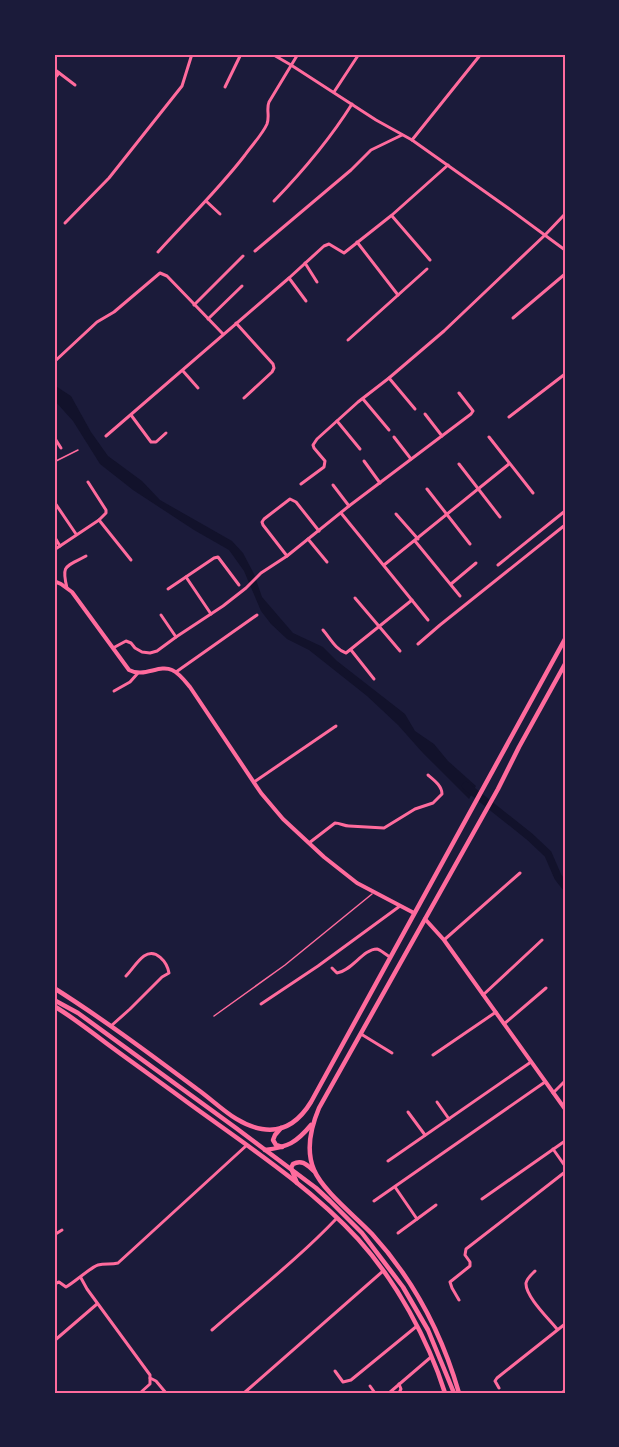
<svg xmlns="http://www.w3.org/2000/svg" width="619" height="1447" font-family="'Public Sans',sans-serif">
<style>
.water{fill:#12122b}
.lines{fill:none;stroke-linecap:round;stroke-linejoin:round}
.canal{stroke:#12122b;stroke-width:8}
.service{stroke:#ff6b9d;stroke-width:1.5}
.minor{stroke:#ff6b9d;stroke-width:3}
.tertiary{stroke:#ff6b9d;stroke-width:4}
.secondary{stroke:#ff6b9d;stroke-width:4.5}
.neatline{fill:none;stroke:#ff6b9d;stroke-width:2}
</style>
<rect width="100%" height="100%" fill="#1b1b3a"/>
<polygon class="water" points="54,385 71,396 91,432 108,456 142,481 160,500 232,541 243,553 254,574 262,597 293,633 323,647 337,661 405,714 415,731 434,744 448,761 476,786 469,799 422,752 398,725 367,696 309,650 287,639 271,624 261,611 244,571 229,550 194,530 133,490 100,464 73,421 54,400"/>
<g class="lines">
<polyline class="canal" points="466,786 530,837 548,854 558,877 565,886"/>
<g class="service">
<polyline points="54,462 78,450"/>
<polyline points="214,1016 285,965 372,894"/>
</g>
<g class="minor">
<polyline points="272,54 291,65 376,120 412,140 508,208 565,250"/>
<polyline points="564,54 565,55"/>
<polyline points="54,69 75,85"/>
<polyline points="54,79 59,73"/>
<polyline points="225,87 241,54"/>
<polyline points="334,92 359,54"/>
<polyline points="412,140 481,54"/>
<polyline points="206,201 220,214"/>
<path d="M274,201C303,171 330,139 352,104"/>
<polyline points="392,216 430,260"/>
<polyline points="65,223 109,178 182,86 192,54"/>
<polyline points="357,242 398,295"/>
<polyline points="255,251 351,170 371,150 402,135"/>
<path d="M158,252C187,220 219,189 245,155C252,145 262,135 267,124C270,116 266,109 269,102L298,54"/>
<polyline points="305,263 317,282"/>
<polyline points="289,278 306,301"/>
<polyline points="194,305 243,256"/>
<polyline points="513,318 565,274"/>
<polyline points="208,319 242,286"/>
<polyline points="236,323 273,364 274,368 272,372 244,398"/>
<polyline points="348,340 427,269"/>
<polyline points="54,362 97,322 114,312 160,273 167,276 223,334"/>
<polyline points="183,371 198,388"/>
<polyline points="389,378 415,409"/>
<polyline points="363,399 389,430"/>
<polyline points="425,414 442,436"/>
<polyline points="131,415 151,442 156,442 166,433"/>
<polyline points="509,417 565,374"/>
<polyline points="337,421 360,449"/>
<polyline points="106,436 289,278 324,246 329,244 344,253 392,215 448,165"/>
<polyline points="54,437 61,448"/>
<polyline points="394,437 411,459"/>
<polyline points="489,437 533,493"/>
<polyline points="364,461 380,483"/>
<polyline points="459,464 500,517"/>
<polyline points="301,484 324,467 325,461 314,448 313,445 317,439 358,402 389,378 444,331 545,235 565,214"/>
<polyline points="333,485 349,506"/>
<polyline points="427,489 470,544"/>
<polyline points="55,503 76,534"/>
<polyline points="341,513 428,620"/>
<polyline points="396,514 418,539"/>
<polyline points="99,520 131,560"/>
<polyline points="54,536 60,546"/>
<polyline points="308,539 327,562"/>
<polyline points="415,541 460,596"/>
<polyline points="54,550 99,520 106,513 106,510 88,482"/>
<polyline points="287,556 263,525 262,522 264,519 290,499 296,502 319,531"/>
<polyline points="384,565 509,464"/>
<polyline points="498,565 565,511"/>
<polyline points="186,577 211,614"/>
<polyline points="451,584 476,563"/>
<path d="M67,588C61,564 66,567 86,556"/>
<polyline points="168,589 214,558 218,557 239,585"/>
<polyline points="355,598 400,651"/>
<polyline points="161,615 176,637"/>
<path d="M323,630C330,638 336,650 346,653L412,600"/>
<polyline points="418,644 440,625 565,525"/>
<polyline points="113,648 126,641 131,643 135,648 142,652 150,653 157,651 176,637 223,606 246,588 261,573 287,556 349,506 471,414 473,411 459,393"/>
<polyline points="351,650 374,679"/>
<polyline points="176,672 257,615"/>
<polyline points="114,691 130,682 138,673"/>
<polyline points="254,782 336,726"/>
<path d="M309,843L335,823C340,823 344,826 349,826L384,828L415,809L433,803L442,794C442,786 434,780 428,775"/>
<polyline points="444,940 520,873"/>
<path d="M332,968L337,973C352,971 363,949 377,949C381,950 386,955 390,957"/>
<polyline points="483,995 542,940"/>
<polyline points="261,1004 318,966 400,906"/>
<polyline points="504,1024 546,988"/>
<path d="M111,1026L130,1009L162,977L169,973C167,962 156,948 144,956C137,961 132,970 126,976"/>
<polyline points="361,1034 392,1053"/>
<polyline points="433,1055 496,1012"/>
<polyline points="553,1093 565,1081"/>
<polyline points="437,1102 449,1119"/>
<polyline points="408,1112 425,1135"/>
<polyline points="553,1149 565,1166"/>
<polyline points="388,1161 531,1062"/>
<polyline points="395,1187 417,1219"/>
<polyline points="482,1199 565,1141"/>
<polyline points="374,1201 545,1082"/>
<polyline points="398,1233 436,1205"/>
<polyline points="54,1235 62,1230"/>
<path d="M535,1271C532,1274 527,1278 526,1283C525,1296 549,1319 557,1329"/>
<polyline points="81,1278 87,1289 150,1375 150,1378 156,1381 166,1393"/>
<path d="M54,1284L59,1282L66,1287C75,1282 91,1267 98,1265C105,1263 111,1265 118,1263L247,1145"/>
<polyline points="459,1300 452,1288 450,1282 470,1266 470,1262 465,1255 466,1249 565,1172"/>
<path d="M212,1330C254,1293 298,1259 337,1218"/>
<polyline points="54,1341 97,1304"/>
<polyline points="335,1371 343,1382 351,1380 417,1326"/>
<polyline points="370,1386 375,1393"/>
<polyline points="499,1388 495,1381 497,1378 565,1324"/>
<polyline points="140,1393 150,1384 150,1378"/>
<polyline points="244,1393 383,1271"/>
<polyline points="389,1393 431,1357"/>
<polyline points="399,1393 401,1389 399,1384"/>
<polyline points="562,1393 565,1390"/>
</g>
<g class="tertiary">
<path d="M54,581L61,584L72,592L129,670C144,678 159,664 172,670C179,673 185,681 190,687L261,793L283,819L324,857L357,883L414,913"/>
<polyline points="425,919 444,940 565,1109"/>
</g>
<g class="secondary">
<path d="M54,988C103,1019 150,1054 197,1089C217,1103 236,1125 262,1129C285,1133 300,1120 311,1102L565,639"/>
<polyline points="54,1000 78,1013 236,1128 316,1188 330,1201 362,1233 403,1287 428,1330 454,1393"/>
<path d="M54,1006C72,1017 89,1030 106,1043C133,1063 160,1082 187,1102C246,1145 308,1185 358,1239C396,1281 428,1339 445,1393"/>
<polyline points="281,1128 275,1135 273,1140 276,1145 282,1147"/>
<path d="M265,1150C288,1147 296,1143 311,1125"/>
<path d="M297,1183L291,1168L293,1164C302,1159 307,1165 314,1171"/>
<path d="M459,1393C442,1334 413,1279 372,1234C355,1216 323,1191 314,1170C305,1149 311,1127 319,1108L498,789L519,747L565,664"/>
</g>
</g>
<rect width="619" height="1447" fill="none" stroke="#1b1b3a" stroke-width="111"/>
<rect x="56" y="56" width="508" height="1336" class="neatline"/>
</svg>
